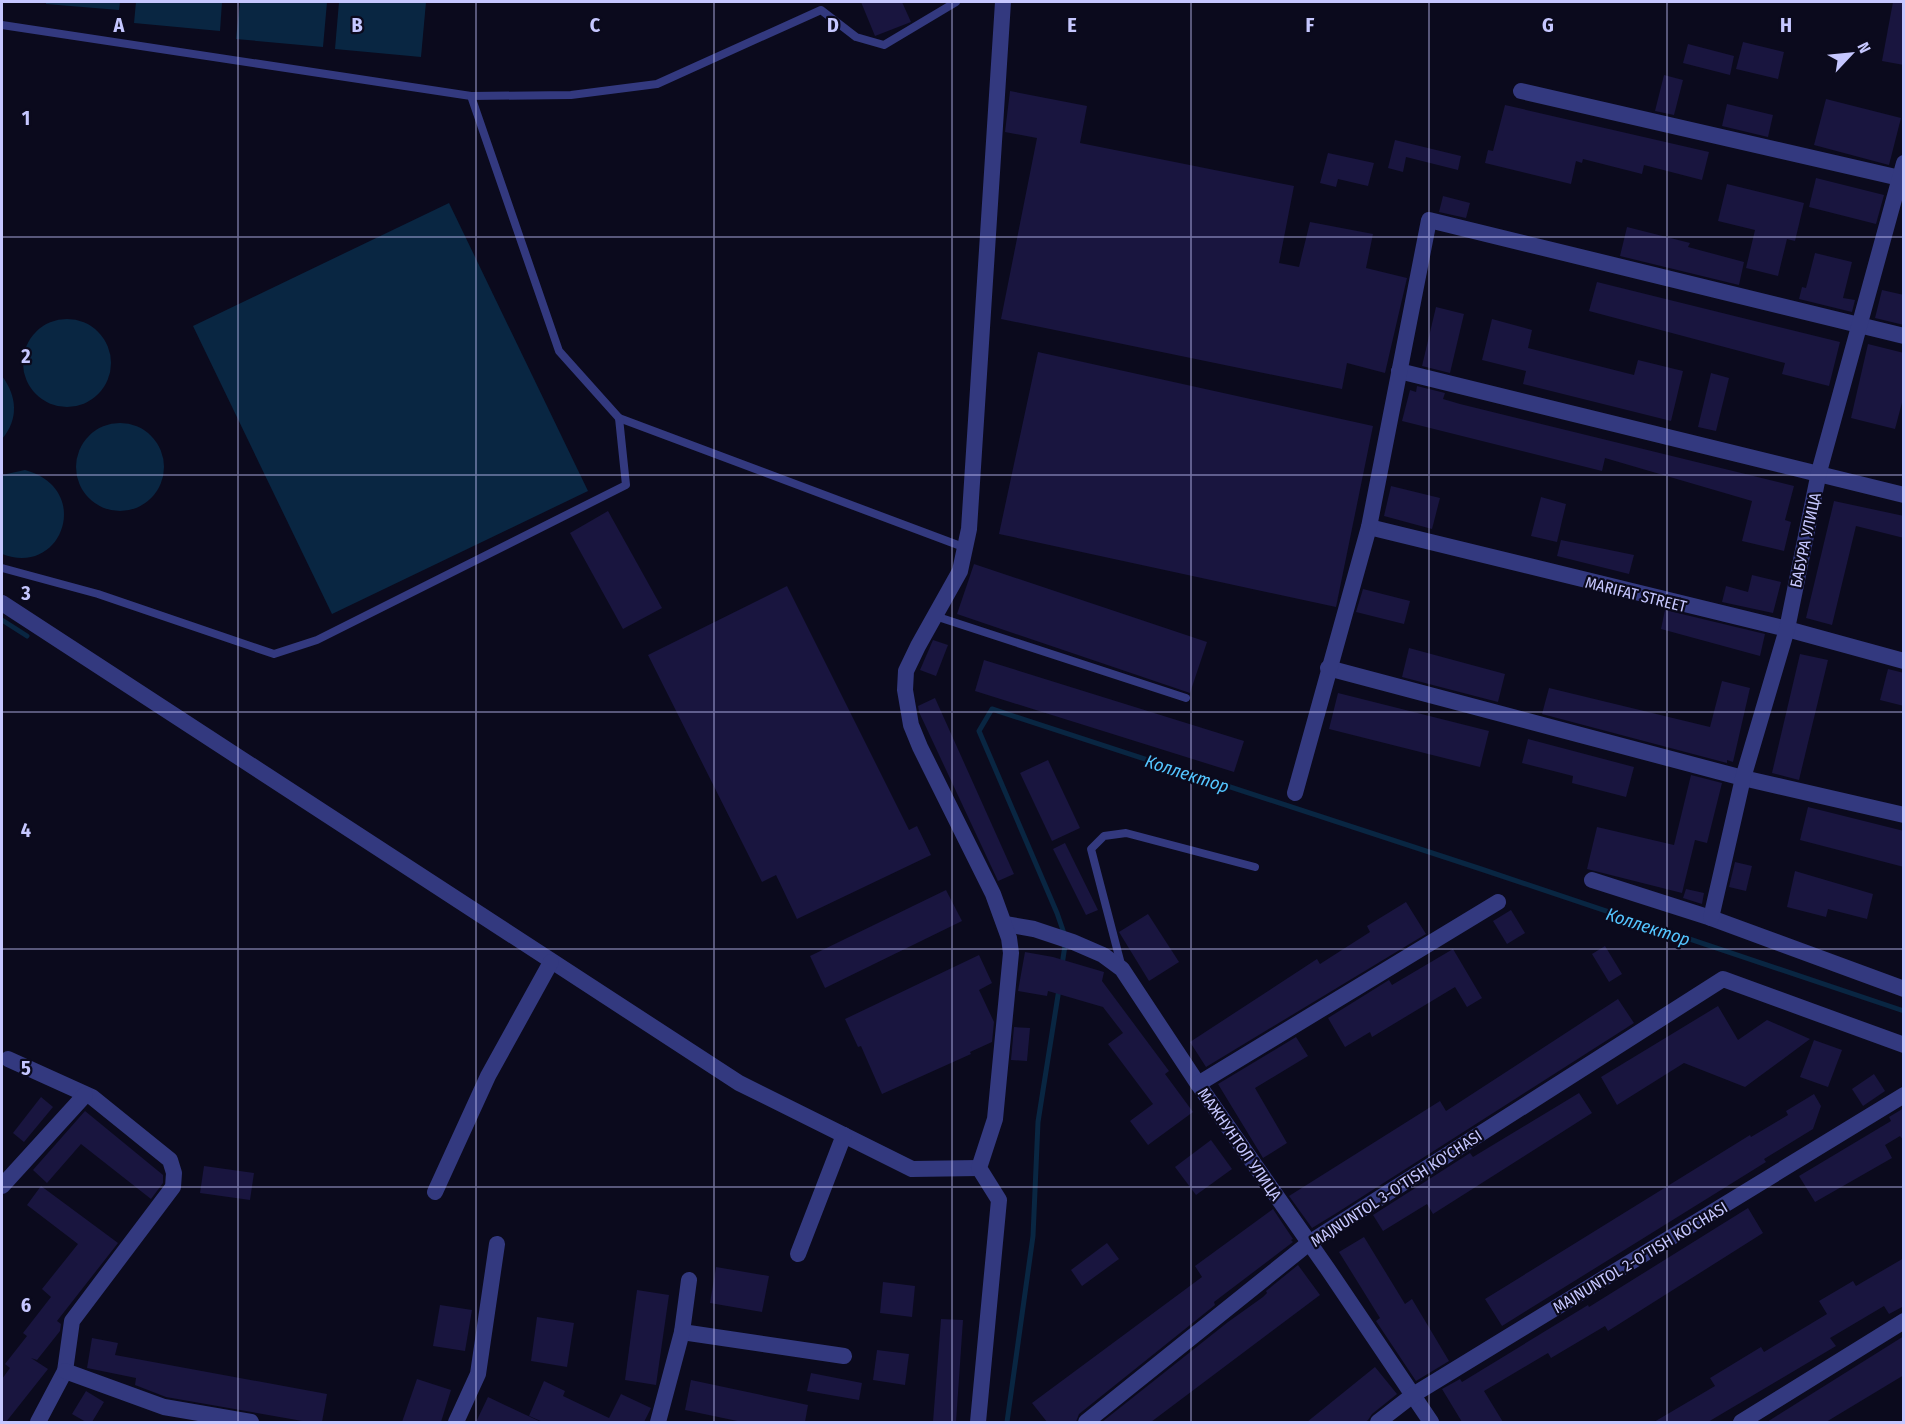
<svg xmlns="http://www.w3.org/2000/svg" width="1905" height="1424" font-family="'Fira Sans Condensed',sans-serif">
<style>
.water{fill:#092642}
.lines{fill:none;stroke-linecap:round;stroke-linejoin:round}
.stream{stroke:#092642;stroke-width:5}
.building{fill:#19153f}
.lane{stroke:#33397f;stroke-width:8}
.street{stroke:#33397f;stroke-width:16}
.grid{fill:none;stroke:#c6c7ff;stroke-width:1.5;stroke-opacity:0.55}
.labels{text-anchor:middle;stroke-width:4.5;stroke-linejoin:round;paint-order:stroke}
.street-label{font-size:16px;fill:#c6c7ff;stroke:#0b0a1d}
.water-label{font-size:18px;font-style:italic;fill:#54c5ff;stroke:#0b0a1d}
.grid-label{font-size:20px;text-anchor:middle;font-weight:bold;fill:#c6c7ff;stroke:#0b0a1d;stroke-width:4.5;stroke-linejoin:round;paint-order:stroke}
</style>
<rect width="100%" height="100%" fill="#0b0a1d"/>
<g class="water">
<polygon points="46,2 120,2 119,10 46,4"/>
<polygon points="136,2 222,2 220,31 134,23"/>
<polygon points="240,2 327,2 323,47 236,39"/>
<polygon points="339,2 426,2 421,57 335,49"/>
<polygon points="449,203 588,491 332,614 193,326"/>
<circle cx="67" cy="363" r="44"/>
<path d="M2,376C17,396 19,419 2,439Z"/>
<circle cx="120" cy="467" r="44"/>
<path d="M25,470C94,489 62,578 2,554V475Z"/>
</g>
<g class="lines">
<g class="stream">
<polyline points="2,620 27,636"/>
<polyline points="1062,965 1066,939 1057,913 979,731 992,709 1481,869 1904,1011"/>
<polyline points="1007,1422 1033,1236 1038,1122 1059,989"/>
</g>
</g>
<g class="building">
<polygon points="861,2 902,2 911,22 875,36"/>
<polygon points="1893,2 1904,2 1904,65 1882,61"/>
<polygon points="1743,42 1784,52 1778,79 1736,69"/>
<polygon points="1688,44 1734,56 1730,75 1683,63"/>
<polygon points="1664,75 1683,80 1674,115 1655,111"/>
<polygon points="1010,91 1087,106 1080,143 1294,186 1279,263 1299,267 1310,222 1373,234 1366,268 1407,278 1385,373 1347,363 1342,389 1001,319 1037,138 1005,132"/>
<polygon points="1826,99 1901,118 1889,165 1814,145"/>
<polygon points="1727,104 1773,115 1768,137 1722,126"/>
<polygon points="1505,105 1709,152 1702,180 1644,165 1642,174 1583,159 1582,163 1576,161 1571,184 1485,163 1488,150 1493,151"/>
<polygon points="1395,140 1461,156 1458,170 1406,157 1403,172 1388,168"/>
<polygon points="1328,153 1374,163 1368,186 1338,179 1336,187 1320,183"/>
<polygon points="1816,178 1884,195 1876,224 1809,207"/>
<polygon points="1727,184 1804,203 1795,241 1787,239 1778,276 1746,268 1755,230 1718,221"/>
<polygon points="1443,196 1470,203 1466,218 1439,212"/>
<polygon points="1627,227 1690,243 1688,247 1744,262 1739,285 1620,256"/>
<polygon points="1815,253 1852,262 1843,298 1855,300 1852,312 1799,299 1802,287 1806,288"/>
<polygon points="1597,282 1840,342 1829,386 1782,374 1785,363 1589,311"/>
<polygon points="1882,290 1904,295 1904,325 1875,318"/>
<polygon points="1436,307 1464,314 1450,373 1422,366"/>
<polygon points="1492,319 1532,330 1528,348 1634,375 1638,360 1683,371 1671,421 1523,384 1526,371 1482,360"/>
<polygon points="1868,344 1904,353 1904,395 1895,429 1851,418"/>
<polygon points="1038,352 1373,426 1336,607 999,534"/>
<polygon points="1711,373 1729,378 1716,431 1698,427"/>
<polygon points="1417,386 1445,393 1443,399 1460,404 1794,486 1785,520 1791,522 1784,551 1742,541 1752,501 1605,458 1602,471 1402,421 1410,390 1416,392"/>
<polygon points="1391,486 1440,498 1432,529 1384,516"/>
<polygon points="1541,497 1566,504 1557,542 1531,536"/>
<polygon points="1834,501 1904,516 1904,538 1856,526 1832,625 1806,618"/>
<polygon points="608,511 662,608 623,629 570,533"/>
<polygon points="1561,540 1634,555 1629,574 1557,556"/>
<polygon points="974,564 1207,642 1190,693 957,614"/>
<polygon points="1752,575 1781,582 1773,613 1722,602 1726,586 1748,592"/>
<polygon points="787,586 909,830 917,826 931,855 797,919 776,875 762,882 648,655"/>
<polygon points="1363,589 1410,601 1404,624 1356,612"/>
<polygon points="1665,610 1765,634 1760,656 1661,629"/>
<polygon points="933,640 948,645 936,676 920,670"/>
<polygon points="1409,648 1505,674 1498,702 1402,677"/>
<polygon points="1800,654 1828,660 1799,780 1772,773"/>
<polygon points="984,660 1244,741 1234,772 975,691"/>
<polygon points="1888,669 1904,673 1904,706 1880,700"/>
<polygon points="1722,681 1750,688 1733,762 1727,760 1727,763 1542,714 1549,688 1710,727"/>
<polygon points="1338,693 1489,731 1480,767 1329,729"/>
<polygon points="935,698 1014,874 998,881 919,712 918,706"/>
<polygon points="1528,739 1634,767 1626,797 1572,783 1573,776 1522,763"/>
<polygon points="1048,760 1080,828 1052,841 1020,773"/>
<polygon points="1691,775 1722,783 1707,843 1695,840 1682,893 1587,869 1597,827 1674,845"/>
<polygon points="1808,807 1904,831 1904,867 1800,840"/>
<polygon points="1065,843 1098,910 1086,915 1053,849"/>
<polygon points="1735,862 1752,866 1746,891 1729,887"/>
<polygon points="1795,871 1873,894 1867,919 1828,909 1826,917 1787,907"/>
<polygon points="1686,889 1704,893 1702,904 1683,898"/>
<polygon points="946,890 962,921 825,988 810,956"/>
<polygon points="1406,902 1426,934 1206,1067 1190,1042 1317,959 1320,964 1370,932 1367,926"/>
<polygon points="1511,910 1525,933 1507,944 1493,921"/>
<polygon points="1148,914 1179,962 1149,981 1119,932"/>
<polygon points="1605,946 1622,974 1609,982 1592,954"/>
<polygon points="1453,949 1482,998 1467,1007 1455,987 1372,1037 1370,1032 1345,1047 1328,1018 1389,980 1392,985"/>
<polygon points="1025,952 1053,957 1104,972 1102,981 1169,1071 1165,1074 1193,1112 1148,1145 1130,1121 1153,1104 1108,1044 1123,1033 1103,1007 1048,991 1047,996 1018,991"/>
<polygon points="979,955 992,983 979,990 994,1022 992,1042 970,1052 971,1054 882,1094 861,1046 858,1047 845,1019"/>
<polygon points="1618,999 1634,1023 1335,1214 1312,1228 1289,1196 1440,1101 1446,1111"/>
<polygon points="1718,1006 1738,1040 1767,1020 1810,1039 1745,1087 1684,1063 1617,1105 1601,1077"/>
<polygon points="1014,1027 1030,1028 1027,1061 1011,1060"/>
<polygon points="1296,1037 1308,1056 1255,1088 1287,1143 1263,1158 1218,1084"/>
<polygon points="1814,1040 1842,1050 1828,1087 1800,1077"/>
<polygon points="1874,1074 1885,1091 1863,1106 1852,1089"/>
<polygon points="1579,1093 1592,1113 1433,1214 1427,1204 1383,1231 1373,1215 1470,1153 1473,1157"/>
<polygon points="1814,1094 1821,1106 1813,1129 1764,1159 1766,1162 1502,1326 1485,1299 1750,1135 1751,1137 1788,1115 1786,1111"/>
<polygon points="41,1097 53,1107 24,1142 13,1133"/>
<polygon points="1904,1108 1904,1141 1900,1136 1885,1145 1892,1158 1815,1202 1799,1176 1891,1121 1889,1117"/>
<polygon points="85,1111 163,1175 163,1183 151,1199 81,1144 47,1183 33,1170"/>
<polygon points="1211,1140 1232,1169 1196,1195 1175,1167"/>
<polygon points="204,1166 254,1173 250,1200 200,1193"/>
<polygon points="41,1186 118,1243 57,1321 61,1324 60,1331 37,1360 31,1358 48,1369 6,1422 2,1422 2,1379 10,1368 5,1364 27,1336 23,1333 51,1297 42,1289 78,1244 27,1205"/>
<polygon points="1748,1208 1763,1233 1608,1331 1605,1326 1551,1358 1548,1353 1484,1391 1503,1422 1462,1422 1442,1389 1460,1379 1462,1382 1588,1305 1589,1307"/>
<polygon points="1273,1209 1293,1239 1291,1240 1293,1242 1214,1302 1215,1305 1079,1414 1076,1422 1047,1422 1032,1403 1202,1277 1195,1266"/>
<polygon points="1364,1237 1405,1304 1412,1299 1449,1361 1416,1381 1376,1321 1380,1318 1339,1252"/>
<polygon points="1107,1243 1119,1259 1082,1286 1071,1270"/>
<polygon points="1904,1258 1904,1306 1889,1314 1884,1306 1830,1338 1836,1346 1708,1422 1654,1422 1715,1386 1710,1378 1761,1347 1764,1352 1827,1314 1819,1301 1853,1281 1856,1286"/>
<polygon points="1298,1265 1320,1295 1151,1422 1102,1422 1228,1322 1263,1297 1267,1293 1266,1291"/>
<polygon points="716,1267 769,1276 762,1312 710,1303"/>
<polygon points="883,1282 915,1286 912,1317 880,1313"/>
<polygon points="637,1290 669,1295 656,1385 625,1380"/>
<polygon points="440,1305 472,1310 465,1351 433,1346"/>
<polygon points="537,1317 574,1323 567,1367 531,1361"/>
<polygon points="941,1319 963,1320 956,1422 933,1422"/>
<polygon points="1904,1336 1904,1375 1826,1422 1767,1422"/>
<polygon points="92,1338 118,1343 115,1355 327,1394 322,1422 308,1422 166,1397 135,1385 136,1378 87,1368"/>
<polygon points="877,1350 909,1354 905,1385 873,1380"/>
<polygon points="1375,1367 1397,1394 1372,1414 1368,1420 1365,1422 1307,1422"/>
<polygon points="811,1373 862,1383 859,1400 807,1391"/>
<polygon points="417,1379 451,1390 441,1422 402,1422"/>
<polygon points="691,1380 808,1405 805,1422 742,1422 685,1410"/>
<polygon points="544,1381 565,1391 563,1396 609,1418 621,1394 651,1408 644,1422 543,1422 529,1416"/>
<polygon points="86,1391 104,1402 92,1422 86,1422 72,1414"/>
<polygon points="488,1397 541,1422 476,1422"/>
</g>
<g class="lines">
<g class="lane">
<polyline points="2,25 471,96 571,95 657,84 821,10 856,37 884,45 956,2"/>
<polyline points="619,418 966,548"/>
<polyline points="2,568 98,594 274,654 317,640 626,485 619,418 559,351 471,96"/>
<polyline points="935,616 1186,698"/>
<polyline points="1122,968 1091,849 1104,836 1126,833 1255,867"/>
</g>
<g class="street">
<polyline points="1521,91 1904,179"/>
<polyline points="1399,371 1904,495"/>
<polyline points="1369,527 1787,629 1904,661"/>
<polyline points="2,603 739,1083 912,1169 979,1168"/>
<polyline points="1328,668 1743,778 1904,815"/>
<polyline points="1295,793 1369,527 1429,220 1904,336"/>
<polyline points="1592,880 1711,918 1904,989"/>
<polyline points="1711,918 1743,778 1787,629 1819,472 1904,163"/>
<polyline points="1005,924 1034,929 1073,942 1103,955 1122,969 1198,1084 1327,1268 1431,1422"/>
<polyline points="8,1059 92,1097 170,1160 174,1173 173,1187 72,1321 65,1371 38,1422"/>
<polyline points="1198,1084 1498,902"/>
<polyline points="2,1186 85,1095"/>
<polyline points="435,1192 488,1076 551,962"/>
<polyline points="798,1254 844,1135"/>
<polyline points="682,1332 844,1356"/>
<polyline points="65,1371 164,1407 251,1422"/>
<polyline points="456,1422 478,1374 497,1244"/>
<polyline points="658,1422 682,1332 689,1280"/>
<polyline points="978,1422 999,1200 979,1168 995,1119 1011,953 1009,938 993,894 920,747 911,725 905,690 906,671 918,646 960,571 969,529 1003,2"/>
<polyline points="1086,1422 1309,1243 1723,979 1904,1045"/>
<polyline points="1378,1422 1413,1395 1904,1095"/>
<polyline points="1741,1422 1904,1321"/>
</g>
</g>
<path class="grid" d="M238,2V1422M476,2V1422M714,2V1422M952,2V1422M1191,2V1422M1429,2V1422M1667,2V1422M2,237H1904M2,475H1904M2,712H1904M2,949H1904M2,1187H1904"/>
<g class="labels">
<g class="street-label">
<text transform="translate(1805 540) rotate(-78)" y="6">БАБУРА УЛИЦА</text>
<text transform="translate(1636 594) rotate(14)" y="6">MARIFAT STREET</text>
<text transform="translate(1240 1144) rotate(55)" y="6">МАЖНУНТОЛ УЛИЦА</text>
<text transform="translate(1396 1188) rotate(-33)" y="6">MAJNUNTOL 3-O'TISH KO'CHASI</text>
<text transform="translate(1640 1257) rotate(-31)" y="6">MAJNUNTOL 2-O'TISH KO'CHASI</text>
</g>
<g class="water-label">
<text transform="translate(1187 774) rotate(18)" y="6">Коллектор</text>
<text transform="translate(1648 927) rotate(18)" y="6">Коллектор</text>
</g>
</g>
<g class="grid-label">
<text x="119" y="32">A</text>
<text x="357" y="32">B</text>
<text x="595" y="32">C</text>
<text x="833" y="32">D</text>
<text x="1072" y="32">E</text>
<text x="1310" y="32">F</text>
<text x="1548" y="32">G</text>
<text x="1786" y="32">H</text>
<text x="26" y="125">1</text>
<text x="26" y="363">2</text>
<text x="26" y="600">3</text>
<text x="26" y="837">4</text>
<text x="26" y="1075">5</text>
<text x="26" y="1312">6</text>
</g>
<rect width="1905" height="1424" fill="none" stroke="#c6c7ff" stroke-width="6"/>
<g transform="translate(1851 54) rotate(64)" stroke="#0b0a1d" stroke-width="4.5" paint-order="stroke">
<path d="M0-4.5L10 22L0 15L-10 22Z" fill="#c6c7ff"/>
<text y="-9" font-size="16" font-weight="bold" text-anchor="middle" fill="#c6c7ff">N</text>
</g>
</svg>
